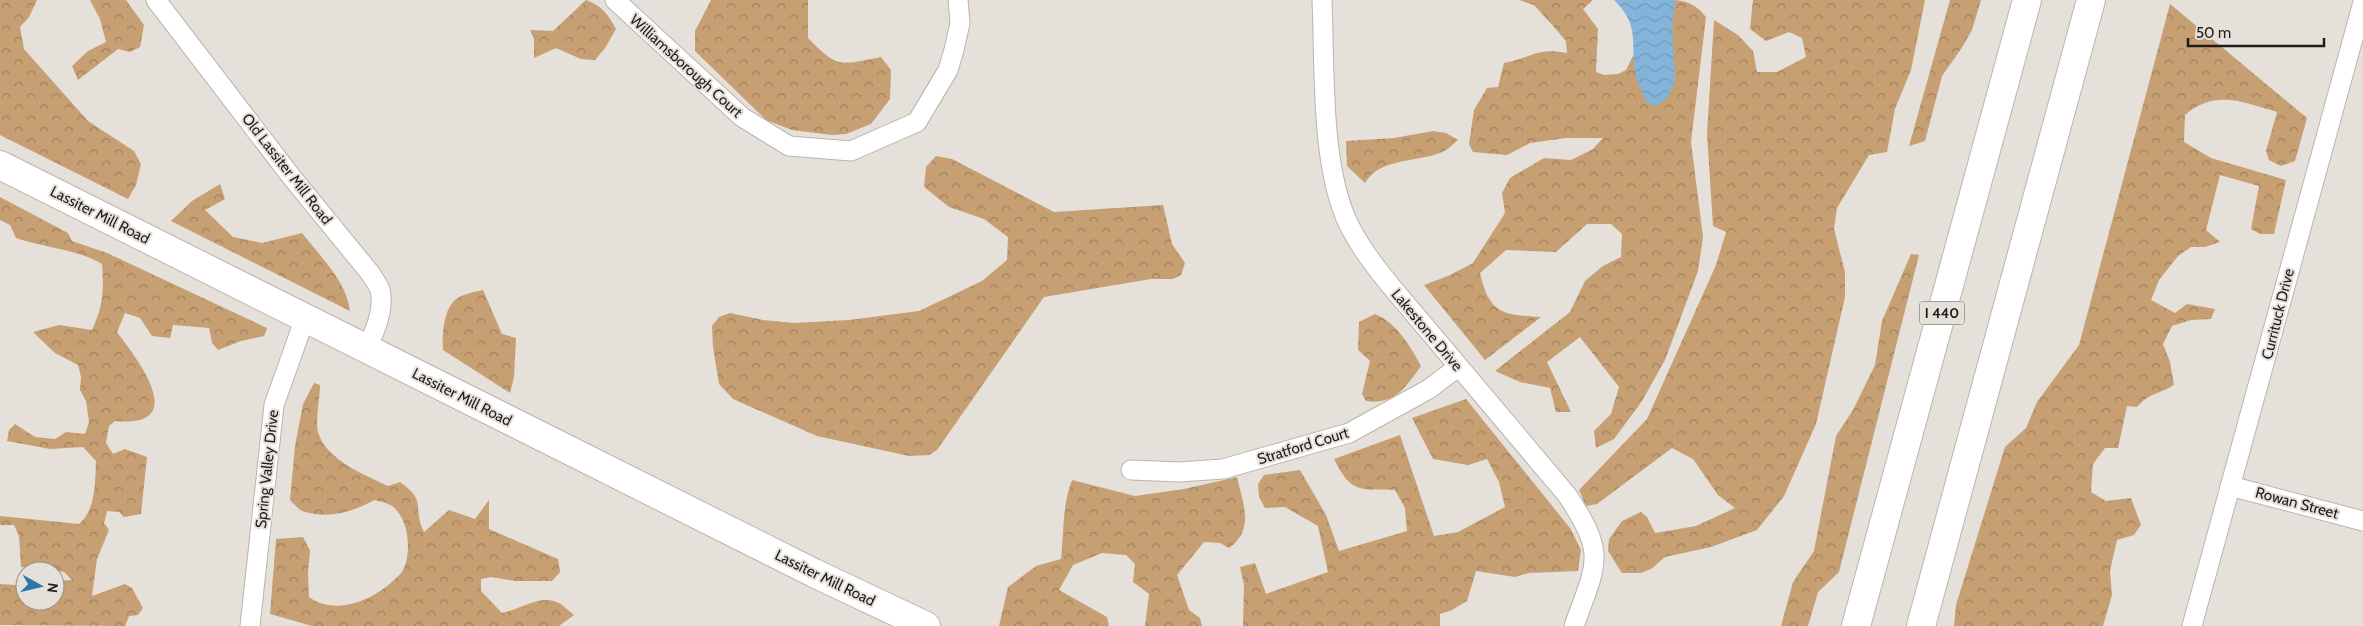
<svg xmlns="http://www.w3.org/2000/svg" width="2363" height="626" font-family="Cabin,sans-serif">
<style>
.forest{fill:url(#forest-crowns)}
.water{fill:url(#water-waves)}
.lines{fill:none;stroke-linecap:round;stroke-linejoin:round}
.street-casing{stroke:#b9b4ae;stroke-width:21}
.secondary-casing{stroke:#b9b4ae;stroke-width:30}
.highway-casing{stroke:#b9b4ae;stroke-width:30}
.street{stroke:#fff;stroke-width:19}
.secondary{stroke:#fff;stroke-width:28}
.highway{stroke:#fff;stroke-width:28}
.labels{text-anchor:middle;stroke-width:4;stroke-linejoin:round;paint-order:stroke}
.shield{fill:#e6e0da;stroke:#5b5854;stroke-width:1}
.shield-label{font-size:14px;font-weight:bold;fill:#1f1d1a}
.street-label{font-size:15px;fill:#1f1d1a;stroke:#e6e0da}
</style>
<defs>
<pattern id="forest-crowns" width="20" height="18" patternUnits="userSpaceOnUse" patternTransform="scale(1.25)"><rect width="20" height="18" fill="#c69f72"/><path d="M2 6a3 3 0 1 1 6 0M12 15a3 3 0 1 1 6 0" fill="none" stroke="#a0815d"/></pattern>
<pattern id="water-waves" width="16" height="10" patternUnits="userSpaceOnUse" patternTransform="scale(1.25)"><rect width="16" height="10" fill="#84b4da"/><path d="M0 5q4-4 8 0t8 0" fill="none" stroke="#729aba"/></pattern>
</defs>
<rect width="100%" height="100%" fill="#e6e0da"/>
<g class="forest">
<polygon points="0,0 37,0 29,17 20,27 24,49 88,121 134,151 141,164 136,185 128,199 0,135"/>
<polygon points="90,0 126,0 144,25 140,47 130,52 118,49 78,80 72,66 88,51 106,42 100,19"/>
<path d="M586,0C602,6 608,14 616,29L605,48L595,60L581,59L556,48L534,58V39L530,30L553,31Z"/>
<path d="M711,0H808V38C838,69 840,65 881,57L891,70L890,99L871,124L846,134L832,135L792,130L766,120L695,51V31Z"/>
<path d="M1519,0H1593L1583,9L1598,29L1596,72L1604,75L1618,74L1626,70L1641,40L1671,0C1687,0 1696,5 1706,17L1691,142L1703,237L1698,271L1665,360L1642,401L1614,439L1596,448L1594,431L1611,414L1619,387L1580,337L1547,362L1571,412H1556L1550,388L1520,382L1495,371L1570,312L1585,281L1603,266L1621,257L1622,234L1611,224H1587L1556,252L1506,250L1480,273C1489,313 1502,315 1541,317L1485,360L1424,285L1448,276L1473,263L1505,213L1502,193L1510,178L1544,158L1571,160L1593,149L1603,138H1566L1530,143L1507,155L1473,152L1469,144L1474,110L1487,88L1498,87L1504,63C1532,58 1536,47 1567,53L1566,41L1553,26L1534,5Z"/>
<polygon points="1753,0 1925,0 1911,70 1895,109 1887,152 1869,155 1837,208 1834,229 1845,272 1845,297 1816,424 1784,496 1757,530 1711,547 1665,557 1651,569 1641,573 1622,573 1608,551 1609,539 1622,521 1641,512 1647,517 1655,533 1696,526 1735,508 1718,495 1693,459 1672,448 1597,504 1586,506 1579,490 1647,419 1716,265 1726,232 1713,226 1707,134 1714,20 1738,35 1753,51 1757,72 1777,72 1806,57 1802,38 1789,32 1766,41 1750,29"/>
<polygon points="1950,0 1981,0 1972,30 1961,49 1942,76 1925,141 1909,146"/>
<path d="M2170,4L2307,118L2295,161L2281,166L2269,160L2266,151L2277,112C2243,102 2215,89 2185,115L2184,142L2211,158L2286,180L2274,234H2260L2251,229L2259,186L2220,175L2206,230L2220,242L2205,247H2191L2178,256L2159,280L2151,300L2175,313L2187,304L2215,309L2211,319L2191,320L2172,326L2163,344L2170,362L2174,385C2158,395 2150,392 2137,407L2127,406L2118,448H2105L2093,464L2091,492L2106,501L2131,498L2141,525L2134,535L2117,540L2110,571L2112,595L2103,626H1954L1956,605L2005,447L2026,428L2037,402L2079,345Z"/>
<path d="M1433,131L1446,133L1458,140C1453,144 1448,150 1442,152C1417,163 1380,157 1365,183L1347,166L1346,141L1394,138Z"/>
<polygon points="936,156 952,159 1054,212 1163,205 1172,244 1185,263 1181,275 1173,279 1151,279 1044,297 937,450 929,455 909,456 817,436 733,399 719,384 713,347 712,326 719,317 730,313 763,320 794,323 849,320 919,311 982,281 1007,260 1008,237 984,219 949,207 924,187 926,167"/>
<path d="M220,184L225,199L205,210L233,237L262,243L302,233C320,256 347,282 350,311L171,221L192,201Z"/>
<path d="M0,197L68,233L72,241L107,253L267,328L264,336L241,341L218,350L212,343L209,328L173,325L170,338L152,336L140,318L125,313L117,332C138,360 191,428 115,421L109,426L106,443L113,454L125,449L147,457L141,514L124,517L119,512L107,511L104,523L109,530L97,559L92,596L125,584L132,588L143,608L138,615L129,616L125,626L0,625V584L15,585L25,578V601H55V581L72,580L64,572L21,567L19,536L14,525H0V516L79,524C96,510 95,482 96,461L83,447L50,449L7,441L9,430L15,424L35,437L55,439L66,432L85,434L89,422L86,401L80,390L81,377L78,365L55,353L33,332L59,325L92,330C103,306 104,292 102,264C77,249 45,248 16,238L10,225L0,220Z"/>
<polygon points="1911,254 1919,255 1839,572 1818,592 1808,626 1781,626 1793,582 1814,551 1836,436 1853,410 1875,365 1882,321"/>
<path d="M483,290L502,334L516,338L514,377L510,393L443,350C442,336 443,312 454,301C461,294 474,292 483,290Z"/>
<path d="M1375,314C1396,322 1411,347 1421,366C1405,388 1395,405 1366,401L1362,394L1370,361L1358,350L1359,322Z"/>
<path d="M314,383L320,385C320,398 315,422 318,432C326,460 365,475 388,486L400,482C429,503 411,506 424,532L449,510L475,519L489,500V529L558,559L560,572L552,581H515L492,577L481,579V591L502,613C519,610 541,593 559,603C564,606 569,611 574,615L559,626H312L270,614L276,539L303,537L310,550L308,573L309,597C335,616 371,601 393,581C396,578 401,574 403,570C412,553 409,518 392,506C388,503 379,501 374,500C353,512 329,519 305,512C300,511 294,504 290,500L295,446L303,404Z"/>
<path d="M1466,399L1570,528L1581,550L1578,571L1529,573L1515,577L1476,571L1467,601L1452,610L1440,614V626H1243L1244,585L1240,567L1255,563L1266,594L1328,572L1318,526L1285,507L1265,508L1259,497L1258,484L1264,475L1300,470L1326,515L1339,551L1407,531L1405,508L1395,490C1360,489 1351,494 1334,459L1400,435L1434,536L1458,532L1505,507L1499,482L1487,459L1468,465L1433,459L1412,418Z"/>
<path d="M1237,477C1243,504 1255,529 1229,548L1220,543L1204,542L1177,575L1189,610L1200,618L1202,626H1145L1149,594L1133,582L1135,564L1126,555L1102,553L1073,565L1059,590L1107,617L1109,626H999L1008,587L1036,566L1061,559C1064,532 1062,506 1072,480L1135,496L1184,489Z"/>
</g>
<path class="water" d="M1614,0H1675L1672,29L1675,81L1668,97L1656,106L1647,103C1644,94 1638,86 1636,77C1629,45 1642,27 1614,0Z"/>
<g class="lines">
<g class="street-casing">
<g id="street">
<path d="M156,0L290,175L370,273C373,278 378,284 380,290C385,309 374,333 367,349"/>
<polyline points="615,0 742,117 789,146 851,151 917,122 948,70 954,50 960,23 958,0"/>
<path d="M1322,0C1325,66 1320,166 1349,225C1360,247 1374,265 1390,285L1567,495C1607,555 1597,562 1574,626"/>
<polyline points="1131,470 1179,472 1223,469 1349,433 1429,389 1458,367"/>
<polyline points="2230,486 2363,521"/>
<polyline points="250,626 274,405 305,318"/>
<polyline points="2192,626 2363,2"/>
</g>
</g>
<g class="secondary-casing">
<polyline id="secondary" points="0,165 814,573 926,626"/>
</g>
<g class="highway-casing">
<g id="highway">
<polyline points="1856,626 2027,0"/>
<polyline points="1921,626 2091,0"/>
</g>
</g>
<use href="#street" class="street"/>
<use href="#secondary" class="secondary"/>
<use href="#highway" class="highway"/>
</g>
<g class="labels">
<rect class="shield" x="1919.5" y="301.5" width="45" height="23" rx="4"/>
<g class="shield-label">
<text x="1942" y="318">I 440</text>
</g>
<g class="street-label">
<text transform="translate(686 66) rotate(42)" y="5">Williamsborough Court</text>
<text transform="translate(287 169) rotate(52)" y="5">Old Lassiter Mill Road</text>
<text transform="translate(100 215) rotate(27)" y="5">Lassiter Mill Road</text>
<text transform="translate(2278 314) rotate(-76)" y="5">Currituck Drive</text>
<text transform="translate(1427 330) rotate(50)" y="5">Lakestone Drive</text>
<text transform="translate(462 397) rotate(27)" y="5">Lassiter Mill Road</text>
<text transform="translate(1303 446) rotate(-17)" y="5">Stratford Court</text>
<text transform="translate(267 469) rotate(-84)" y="5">Spring Valley Drive</text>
<text transform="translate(2297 503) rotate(15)" y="5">Rowan Street</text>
<text transform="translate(825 578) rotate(26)" y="5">Lassiter Mill Road</text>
</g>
</g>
<g transform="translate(40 586) rotate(98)"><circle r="24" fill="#e6e0da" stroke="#96928d"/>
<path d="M0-4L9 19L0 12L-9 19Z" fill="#2c76a9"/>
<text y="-8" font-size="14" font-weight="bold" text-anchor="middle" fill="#1f1d1a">N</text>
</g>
<path d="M2188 38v8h136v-8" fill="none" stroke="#1f1d1a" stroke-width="2.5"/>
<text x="2196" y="38" font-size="15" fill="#1f1d1a" stroke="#e6e0da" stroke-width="4" paint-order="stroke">50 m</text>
</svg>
